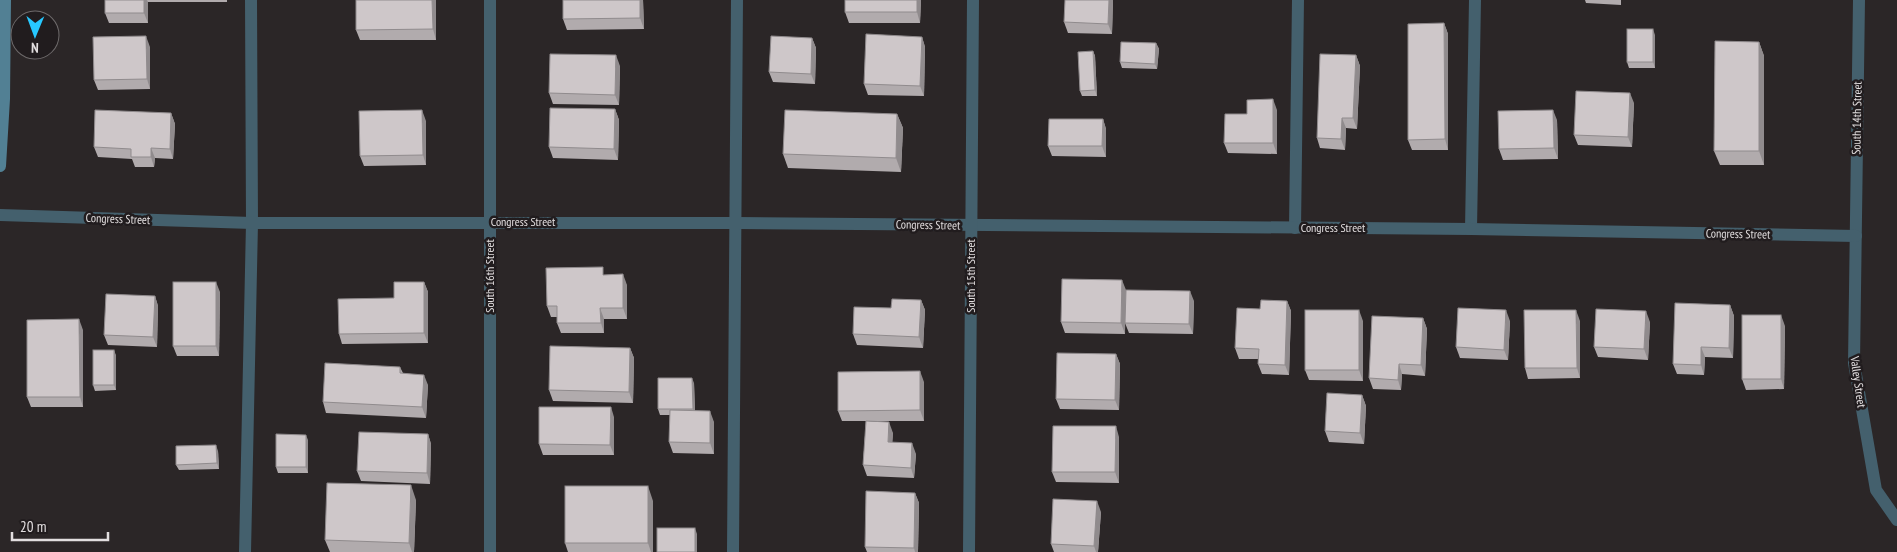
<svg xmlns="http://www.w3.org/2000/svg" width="1897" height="552" font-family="'PT Sans Narrow',sans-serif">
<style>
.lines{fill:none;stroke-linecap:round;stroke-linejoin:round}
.lane{stroke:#44606d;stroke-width:12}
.street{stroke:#44606d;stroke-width:12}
.secondary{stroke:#528094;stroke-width:12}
.wall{fill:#b1abad}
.shaded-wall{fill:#908b8d}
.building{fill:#cec7c9;stroke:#908b8d}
.labels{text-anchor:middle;stroke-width:5;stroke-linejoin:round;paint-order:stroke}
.street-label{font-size:12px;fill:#e2dedf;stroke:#211c1e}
</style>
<rect width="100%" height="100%" fill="#2b2627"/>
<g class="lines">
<g class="lane">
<polyline points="1295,228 1298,0"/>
<polyline points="1471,229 1475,0"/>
<polyline points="245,552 252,223 251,0"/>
<polyline points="733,552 737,0"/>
</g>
<g class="street">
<polyline points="1859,0 1854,363 1876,490 1897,520"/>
<polyline points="0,215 252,223 736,223 1471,229 1856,236"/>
<polyline points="490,552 490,0"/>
<polyline points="969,552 973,0"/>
</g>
<polyline class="secondary" points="0,166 4,99 5,0"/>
</g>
<g class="wall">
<polygon points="105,0 227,0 227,2 148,2 148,23 109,23 105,13"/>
<polygon points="356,0 436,0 436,40 360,40 356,30"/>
<polygon points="563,0 643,0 644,29 567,30 563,19"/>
<polygon points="921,0 920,23 849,23 845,12"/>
<polygon points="1113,0 1112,34 1068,33 1064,22"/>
<polygon points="1585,0 1621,0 1621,5 1586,3"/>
<polygon points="1444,23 1448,34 1448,150 1412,150 1408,140"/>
<polygon points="1655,35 1655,68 1629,68 1627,62"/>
<polygon points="922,37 925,47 924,96 868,95 864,84"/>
<polygon points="812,38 816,48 815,84 773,82 769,72"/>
<polygon points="1759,42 1764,56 1764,165 1720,165 1714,151"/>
<polygon points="1156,43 1159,49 1157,69 1122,68 1120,62"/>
<polygon points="150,47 150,89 98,90 94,80"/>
<polygon points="1093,51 1095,56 1097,96 1082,96 1080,91"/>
<polygon points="1356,55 1360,66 1357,129 1346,128 1345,150 1320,148 1317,138"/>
<polygon points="620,66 619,105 553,104 549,93"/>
<polygon points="1634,103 1632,147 1578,145 1574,135"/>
<polygon points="615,109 619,120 618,160 553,158 549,147"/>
<polygon points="1277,110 1277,154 1228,153 1224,143"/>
<polygon points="171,113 175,124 173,159 155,158 154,167 135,167 132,159 98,157 94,147"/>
<polygon points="897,114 903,128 901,172 788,168 783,154"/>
<polygon points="1103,119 1106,129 1106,157 1052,156 1048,146"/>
<polygon points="1557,120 1558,159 1503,160 1499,149"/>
<polygon points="426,121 426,165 364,166 360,156"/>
<polygon points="606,275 627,285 627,319 604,319 604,333 561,333 557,323 557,317 551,317 547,306"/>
<polygon points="424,282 428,292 428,343 342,344 339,334 394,298"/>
<polygon points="1126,290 1194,301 1193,334 1129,333 1125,323 1125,334 1065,333 1061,322"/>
<polygon points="220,292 219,356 177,356 173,346"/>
<polygon points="155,296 158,306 157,347 108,345 104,335"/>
<polygon points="921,300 925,310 923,348 857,345 853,334 891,308"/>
<polygon points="1287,301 1291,311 1289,375 1262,374 1258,364 1258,359 1239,359 1235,348 1260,309"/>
<polygon points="1730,305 1734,316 1733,358 1705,357 1704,375 1677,374 1673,364"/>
<polygon points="1423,318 1427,329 1425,376 1402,374 1401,390 1373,389 1369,378"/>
<polygon points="1363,321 1363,381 1309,380 1305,370"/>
<polygon points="1510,321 1508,360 1460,358 1456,347"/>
<polygon points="1580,321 1580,378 1528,379 1525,368"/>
<polygon points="1650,322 1648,360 1598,357 1594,347"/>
<polygon points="1785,326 1784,389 1746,390 1742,379"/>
<polygon points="83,330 83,407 31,407 27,397"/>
<polygon points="630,348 634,358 633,403 553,401 549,390"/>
<polygon points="114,350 116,356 116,390 95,391 93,385"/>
<polygon points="1116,354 1120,364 1119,410 1060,409 1056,399"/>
<polygon points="400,367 403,373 428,385 426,418 326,413 323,402"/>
<polygon points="924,382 924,421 868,421 893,433 892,442 916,454 914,478 867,476 863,465 866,421 842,421 838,411"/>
<polygon points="694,383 695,411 714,422 714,454 673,453 669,442 670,415 660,415 658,409"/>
<polygon points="1362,395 1366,406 1364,444 1329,442 1325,431"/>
<polygon points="614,417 614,455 543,455 539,444"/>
<polygon points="428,434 431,444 430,484 361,481 357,471"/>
<polygon points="1119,437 1119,483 1056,482 1052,472"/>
<polygon points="308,440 308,473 278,473 276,467"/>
<polygon points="218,451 219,469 179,470 176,465"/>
<polygon points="915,493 919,503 918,552 867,552 865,547"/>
<polygon points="416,500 414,552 330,552 325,540"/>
<polygon points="653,501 653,552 568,552 565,543"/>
<polygon points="1101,512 1098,552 1054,552 1051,544"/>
</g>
<g class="shaded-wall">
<polygon points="144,0 147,0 148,2 148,23 144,13"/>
<polygon points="432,0 436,0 436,40 433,29"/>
<polygon points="640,0 643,0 644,29 640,18"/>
<polygon points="917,0 921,0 920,23 917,12"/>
<polygon points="1109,0 1113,0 1112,34 1108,24"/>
<polygon points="1444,23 1448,34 1448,150 1445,139"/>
<polygon points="1653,29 1655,35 1655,68 1653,62"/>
<polygon points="146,36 150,47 150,89 147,79"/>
<polygon points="922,37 925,47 924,96 920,86"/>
<polygon points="812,38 816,48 815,84 811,74"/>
<polygon points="1759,42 1764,56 1764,165 1759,151"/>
<polygon points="1156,43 1159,49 1157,69 1155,64"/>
<polygon points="1093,51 1095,56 1097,96 1095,90"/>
<polygon points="616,55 620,66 619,105 615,95"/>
<polygon points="1356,55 1360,66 1357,129 1353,118"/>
<polygon points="1630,93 1634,103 1632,147 1628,137"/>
<polygon points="1273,99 1277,110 1277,154 1273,143"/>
<polygon points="615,109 619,120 618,160 614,149"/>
<polygon points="422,110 426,121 426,165 423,155"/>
<polygon points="1553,110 1557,120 1558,159 1554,148"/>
<polygon points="171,113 175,124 173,159 170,149"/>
<polygon points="897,114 903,128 901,172 896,158"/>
<polygon points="1342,118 1346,128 1345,150 1341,139"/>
<polygon points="1103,119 1106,129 1106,157 1102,146"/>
<polygon points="151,148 155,158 154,167 151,157"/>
<polygon points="623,274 627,285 627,319 623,308"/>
<polygon points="1122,280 1126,290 1125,334 1121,323"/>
<polygon points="216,282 220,292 219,356 216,346"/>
<polygon points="424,282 428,292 428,343 424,333"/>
<polygon points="1190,291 1194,301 1193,334 1189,324"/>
<polygon points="155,296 158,306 157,347 153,337"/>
<polygon points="921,300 925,310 923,348 919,337"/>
<polygon points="1287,301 1291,311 1289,375 1285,365"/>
<polygon points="1730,305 1734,316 1733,358 1729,348"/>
<polygon points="600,308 604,319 604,333 601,323"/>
<polygon points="1359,310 1363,321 1363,381 1359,370"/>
<polygon points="1506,310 1510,321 1508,360 1504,350"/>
<polygon points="1576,310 1580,321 1580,378 1577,368"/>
<polygon points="1646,311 1650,322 1648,360 1644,349"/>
<polygon points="1781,315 1785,326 1784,389 1781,379"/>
<polygon points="1423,318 1427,329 1425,376 1421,365"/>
<polygon points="79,319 83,330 83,407 80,397"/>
<polygon points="1701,347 1705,357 1704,375 1701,365"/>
<polygon points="630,348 634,358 633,403 629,392"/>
<polygon points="114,350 116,356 116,390 114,385"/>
<polygon points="1116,354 1120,364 1119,410 1115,400"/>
<polygon points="1399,364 1402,374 1401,390 1398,380"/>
<polygon points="920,371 924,382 924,421 920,410"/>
<polygon points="424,375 428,385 426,418 422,407"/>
<polygon points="692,378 694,383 695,415 693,409"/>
<polygon points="1362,395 1366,406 1364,444 1360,433"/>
<polygon points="611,407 614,417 614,455 610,445"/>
<polygon points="710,411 714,422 714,454 710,443"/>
<polygon points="889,422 893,433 892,452 888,442"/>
<polygon points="1116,426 1119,437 1119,483 1115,472"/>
<polygon points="428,434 431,444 430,484 427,473"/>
<polygon points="306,435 308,440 308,473 306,467"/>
<polygon points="912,443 916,454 914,478 911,468"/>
<polygon points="216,445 218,451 219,469 217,463"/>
<polygon points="411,485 416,500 414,552 412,552 409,543"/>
<polygon points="648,486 653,501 653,552 651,552 648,543"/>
<polygon points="915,493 919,503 918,552 915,552 914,548"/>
<polygon points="1097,501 1101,512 1098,552 1096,552 1094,546"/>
<polygon points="695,528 697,534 697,552 695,552"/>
</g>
<g class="building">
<rect x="105" y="0" width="39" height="13"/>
<polygon points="356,0 432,0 433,29 356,30"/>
<polygon points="563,0 640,0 640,18 563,19"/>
<rect x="845" y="0" width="72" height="12"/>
<polygon points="1065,0 1109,0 1108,24 1064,22"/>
<polygon points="1444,23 1445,139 1408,140 1408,24"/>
<rect x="1627" y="29" width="26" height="33"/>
<polygon points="866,34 922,37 920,86 864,84"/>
<polygon points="146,36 147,79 94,80 93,37"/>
<polygon points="771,36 812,38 811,74 769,72"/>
<polygon points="1715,41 1759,42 1759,151 1714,151"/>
<polygon points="1121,42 1156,43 1155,64 1120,62"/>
<polygon points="1093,51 1095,90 1080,91 1078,52"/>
<polygon points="550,54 616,55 615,95 549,93"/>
<polygon points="1320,54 1356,55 1353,118 1342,118 1341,139 1317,138"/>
<polygon points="1576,91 1630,93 1628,137 1574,135"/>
<polygon points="1273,99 1273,143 1224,143 1225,114 1247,114 1247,100"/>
<polygon points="550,108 615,109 614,149 549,147"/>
<polygon points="95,110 171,113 170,149 151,148 151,157 131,157 131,149 94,147"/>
<polygon points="422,110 423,155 360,156 359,111"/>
<polygon points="785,110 897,114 896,158 783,154"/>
<polygon points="1553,110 1554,148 1499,149 1498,111"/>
<polygon points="1049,119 1103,119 1102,146 1048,146"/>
<polygon points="603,267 603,275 623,274 623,308 600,308 601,323 557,323 557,306 547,306 546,268"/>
<polygon points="1062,279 1122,280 1121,323 1061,322"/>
<rect x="173" y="282" width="43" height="64"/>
<polygon points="394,282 424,282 424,333 339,334 338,299 394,298"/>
<polygon points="1126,290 1190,291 1189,324 1125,323"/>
<polygon points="106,294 155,296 153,337 104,335"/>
<polygon points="892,299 921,300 919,337 853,334 854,307 891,308"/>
<polygon points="1261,300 1287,301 1285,365 1258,364 1259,349 1235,348 1237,308 1260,309"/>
<polygon points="1675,303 1730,305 1729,348 1701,347 1701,365 1673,364"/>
<polygon points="1458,308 1506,310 1504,350 1456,347"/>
<polygon points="1596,309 1646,311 1644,349 1594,347"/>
<rect x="1305" y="310" width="54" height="60"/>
<polygon points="1524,310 1576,310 1577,368 1525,368"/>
<rect x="1742" y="315" width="39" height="64"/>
<polygon points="1372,316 1423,318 1421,365 1399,364 1398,380 1369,378"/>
<polygon points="79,319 80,397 27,397 27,320"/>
<polygon points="550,346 630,348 629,392 549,390"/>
<rect x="93" y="350" width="21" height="35"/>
<polygon points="1057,353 1116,354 1115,400 1056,399"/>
<polygon points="325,363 400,367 400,373 424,375 422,407 323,402"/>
<polygon points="920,371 920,410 838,411 838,372"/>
<polygon points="658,378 692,378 693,409 658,409"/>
<polygon points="1327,393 1362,395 1360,433 1325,431"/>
<polygon points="539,407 611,407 610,445 539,444"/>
<polygon points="670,410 710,411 710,443 669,442"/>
<polygon points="866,421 889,422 888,442 912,443 911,468 863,465"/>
<polygon points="1053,426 1116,426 1115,472 1052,472"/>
<polygon points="359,432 428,434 427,473 357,471"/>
<polygon points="276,434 306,435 306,467 276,467"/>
<polygon points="216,445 217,463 176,465 176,446"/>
<polygon points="327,483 411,485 409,543 325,540"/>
<rect x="565" y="486" width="83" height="57"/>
<polygon points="866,491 915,493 914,548 865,547"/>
<polygon points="1053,499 1097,501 1094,546 1051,544"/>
<rect x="657" y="528" width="38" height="24"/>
</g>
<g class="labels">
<g class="street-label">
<text transform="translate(1857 118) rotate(-89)" y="4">South 14th Street</text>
<text transform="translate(118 219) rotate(2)" y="4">Congress Street</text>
<text x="523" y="226">Congress Street</text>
<text transform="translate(928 225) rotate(1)" y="4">Congress Street</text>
<text x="1333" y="232">Congress Street</text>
<text transform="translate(1738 234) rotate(1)" y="4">Congress Street</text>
<text transform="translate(490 276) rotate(-90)" y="4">South 16th Street</text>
<text transform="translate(971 276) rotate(-90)" y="4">South 15th Street</text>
<text transform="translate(1858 382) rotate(82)" y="4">Valley Street</text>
</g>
</g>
<g transform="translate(35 35) rotate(181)"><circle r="24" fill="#211c1e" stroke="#6e6a6b"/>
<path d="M0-4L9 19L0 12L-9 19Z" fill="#27c8ff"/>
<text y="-8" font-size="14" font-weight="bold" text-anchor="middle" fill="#e2dedf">N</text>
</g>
<path d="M12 532v8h96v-8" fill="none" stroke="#e2dedf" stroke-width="2.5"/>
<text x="20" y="532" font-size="15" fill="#e2dedf" stroke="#211c1e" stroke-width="4" paint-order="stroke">20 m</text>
</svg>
